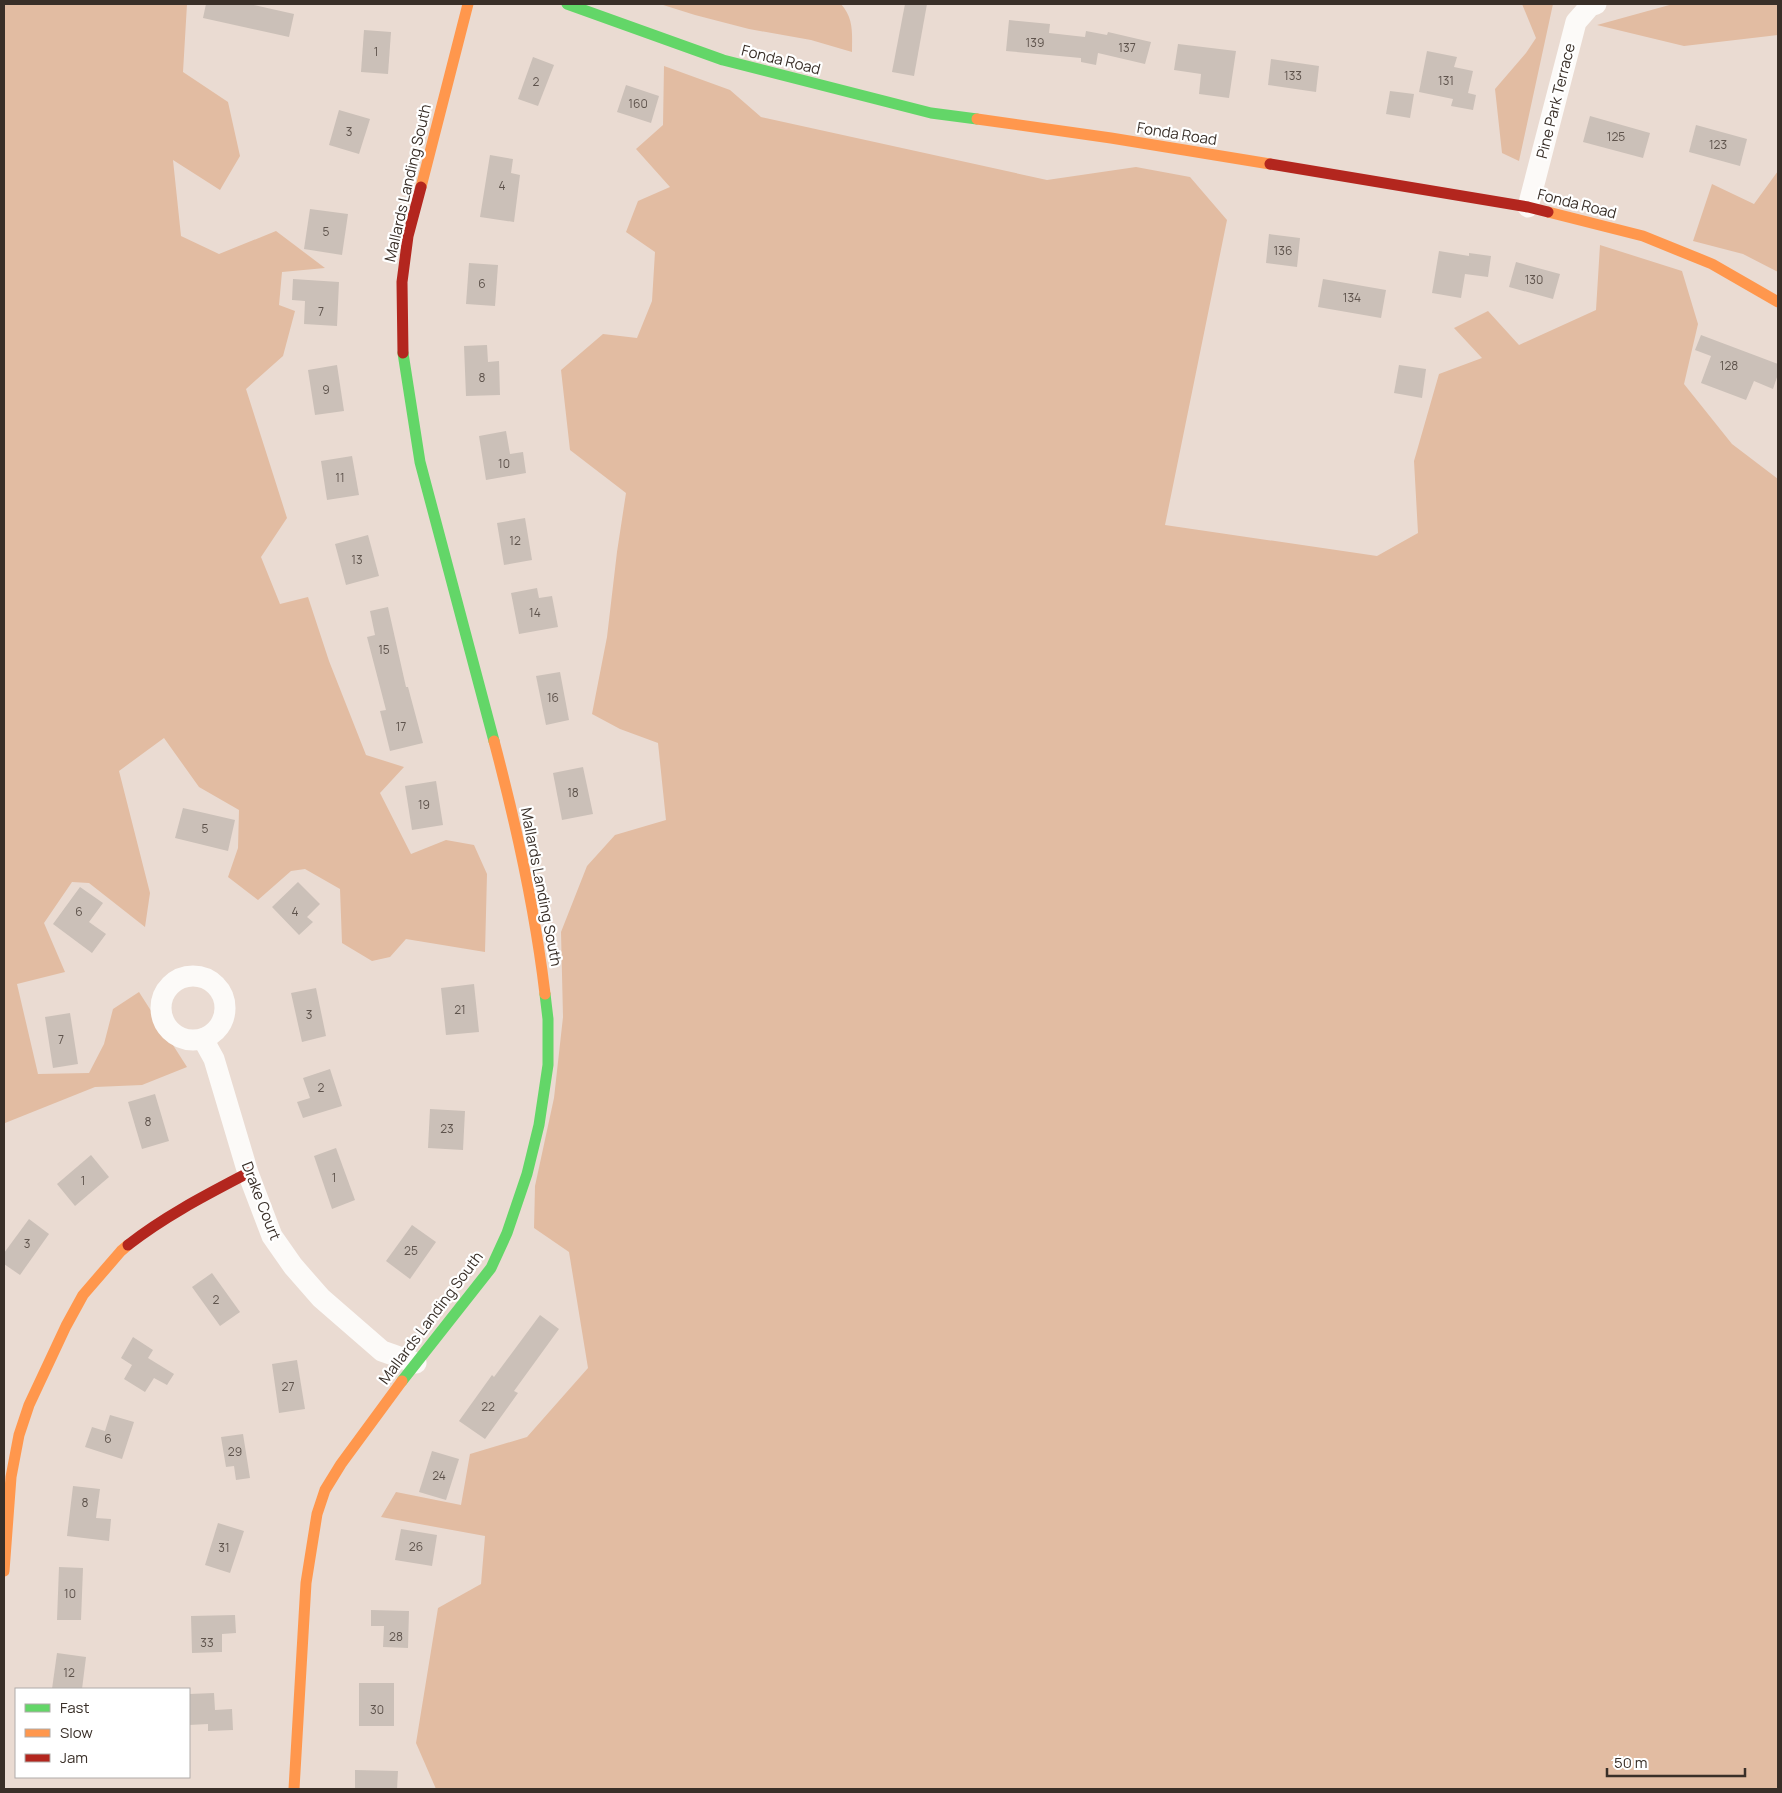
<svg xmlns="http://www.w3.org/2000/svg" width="1782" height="1793" font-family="Manrope,sans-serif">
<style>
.green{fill:#e2bca2}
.building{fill:#cbc0b8}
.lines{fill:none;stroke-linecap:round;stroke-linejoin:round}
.street{stroke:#fcfaf8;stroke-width:21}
.fast{stroke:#63d668;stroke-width:11}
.slow{stroke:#ff974d;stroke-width:11}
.jam{stroke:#b3261e;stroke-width:11}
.labels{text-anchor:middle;stroke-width:4.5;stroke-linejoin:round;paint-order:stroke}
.number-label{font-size:12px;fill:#5e534c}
.street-label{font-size:15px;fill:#392f28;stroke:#fff}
</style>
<rect width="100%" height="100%" fill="#eadbd2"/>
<g class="green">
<polygon points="4,4 187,4 183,72 228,102 240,156 220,190 173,160 181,236 219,254 276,231 325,268 282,272 279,305 295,311 283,356 246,389 287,518 261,557 280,604 308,597 329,661 366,755 404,767 380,793 411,854 446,840 474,845 487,874 485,952 406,939 390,957 372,961 342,943 340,889 305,869 291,871 258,900 228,877 238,848 239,810 199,787 164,738 119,771 150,893 145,927 89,883 72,882 44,923 65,972 17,984 38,1074 89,1073 104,1044 113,1009 139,992 187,1067 142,1085 95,1087 5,1123 4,1136"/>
<path d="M660,4H841C854,19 852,33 852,52L811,40L749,29L695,15Z"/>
<polygon points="1522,4 1553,4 1519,161 1502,153 1495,89 1526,53 1536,38"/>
<polygon points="1673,4 1778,4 1778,35 1684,46 1597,25"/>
<polygon points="664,66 730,90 761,117 1047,180 1136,167 1190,177 1227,220 1165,525 1377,556 1418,533 1414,461 1439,374 1482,358 1454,328 1488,311 1519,345 1596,310 1600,245 1682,271 1698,324 1684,384 1732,444 1778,479 1778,1789 436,1789 416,1743 438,1608 481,1584 485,1536 381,1517 396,1492 461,1505 470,1454 527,1437 588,1368 569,1252 534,1228 535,1186 554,1098 563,1017 561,932 587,866 615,835 666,820 658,743 620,729 592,714 607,637 617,552 626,493 570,450 561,370 603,334 637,338 652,301 655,252 626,232 638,201 670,187 636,149 663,125"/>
<polygon points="1778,171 1778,272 1743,254 1693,241 1712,184 1754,204"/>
</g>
<g class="building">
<polygon points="206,4 249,4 294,14 289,37 203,18"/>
<polygon points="905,4 927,4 914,76 892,72"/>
<polygon points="1009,20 1050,24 1049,33 1085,37 1086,31 1107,35 1108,32 1151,42 1145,64 1098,53 1096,65 1081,62 1081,58 1006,51"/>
<polygon points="364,30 391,32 388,74 361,72"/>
<polygon points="1178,44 1236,51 1229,98 1199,94 1201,74 1174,70"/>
<polygon points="1427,51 1457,57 1454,67 1473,71 1468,93 1476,95 1473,110 1451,106 1453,99 1419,92"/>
<polygon points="533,57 554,65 538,106 518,99"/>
<polygon points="1271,59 1319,66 1316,92 1268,85"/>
<polygon points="626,85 659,96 651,123 617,112"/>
<polygon points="1390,91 1414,94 1410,118 1386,114"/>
<polygon points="339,110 370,119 359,154 329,145"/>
<polygon points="1590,116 1650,133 1643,158 1583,142"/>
<polygon points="1696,125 1747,139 1740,166 1689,152"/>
<polygon points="490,155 513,159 511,173 520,175 514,222 480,217"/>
<polygon points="310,209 348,214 342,255 304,249"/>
<polygon points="1269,234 1300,238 1297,267 1266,263"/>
<polygon points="1439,251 1469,256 1469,253 1491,256 1488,277 1465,274 1461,298 1432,293"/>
<polygon points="1516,262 1560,274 1553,299 1509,287"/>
<polygon points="469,263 498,265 495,306 466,304"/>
<polygon points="293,279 339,282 337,326 304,324 305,301 292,300"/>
<polygon points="1323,279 1386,290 1381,318 1318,307"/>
<polygon points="1701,335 1778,364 1778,374 1773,389 1754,381 1746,400 1701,383 1711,356 1695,350"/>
<polygon points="487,345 488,362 499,361 500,395 466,396 464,346"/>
<polygon points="337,365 344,411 315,415 308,370"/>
<polygon points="1399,365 1426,369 1422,398 1394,393"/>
<polygon points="506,431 510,454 523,452 526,473 486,480 479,436"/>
<polygon points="352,456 359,495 327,500 321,461"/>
<polygon points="525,518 532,560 504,565 497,523"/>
<polygon points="368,535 379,576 346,585 335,544"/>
<polygon points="537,588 539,598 552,596 558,627 519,634 511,593"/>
<polygon points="388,607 406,687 408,687 423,743 390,751 380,711 386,710 367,637 375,635 370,611"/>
<polygon points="560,672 569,720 546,725 536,676"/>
<polygon points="583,767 593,814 562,820 553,773"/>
<polygon points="436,781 443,825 412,830 405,786"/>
<polygon points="183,808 235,820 228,851 175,838"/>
<polygon points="298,882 320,904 307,917 313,922 299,935 272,907"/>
<polygon points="80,887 103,903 89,922 106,934 92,953 53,924"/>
<polygon points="474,984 479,1032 446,1035 441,988"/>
<polygon points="316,988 326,1036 302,1042 291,993"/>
<polygon points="70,1013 78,1064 53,1068 45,1017"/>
<polygon points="330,1069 342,1106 303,1118 297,1102 310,1098 303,1078"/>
<polygon points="155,1094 169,1141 142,1149 128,1102"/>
<polygon points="430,1109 465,1111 463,1150 428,1148"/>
<polygon points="336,1148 355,1200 332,1209 314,1156"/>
<polygon points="91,1155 109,1177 75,1206 57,1184"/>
<polygon points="29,1219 49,1234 20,1275 4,1264 4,1253"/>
<polygon points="412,1225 436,1242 410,1279 386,1261"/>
<polygon points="212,1273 240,1312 220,1326 192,1287"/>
<polygon points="540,1315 559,1329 514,1391 518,1393 485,1439 459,1421 492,1375 494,1377"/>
<polygon points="133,1337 153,1350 148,1358 174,1374 167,1385 154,1378 145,1392 124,1379 132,1365 121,1358"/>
<polygon points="297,1360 305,1409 279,1413 272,1364"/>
<polygon points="110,1415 134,1422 122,1459 85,1447 92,1427 105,1431"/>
<polygon points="243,1434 250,1478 236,1480 234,1466 226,1467 221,1437"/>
<polygon points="432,1451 459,1459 446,1500 419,1492"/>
<polygon points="73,1486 100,1489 96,1518 111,1519 109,1541 67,1536"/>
<polygon points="218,1523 244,1531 230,1573 205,1565"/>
<polygon points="401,1529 437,1535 432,1566 395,1560"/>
<polygon points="59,1567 83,1568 81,1620 57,1620"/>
<polygon points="371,1610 409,1611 408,1648 383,1647 384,1626 371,1626"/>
<polygon points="235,1615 236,1633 222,1634 222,1652 192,1653 191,1616"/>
<polygon points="57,1653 86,1657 82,1689 52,1689"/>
<rect x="359" y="1683" width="35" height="43"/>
<polygon points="214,1693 215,1710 232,1709 233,1730 208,1731 208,1724 189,1725 189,1694"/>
<polygon points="355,1770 398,1771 397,1789 355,1789"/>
</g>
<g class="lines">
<g class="street">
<polyline points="1528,207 1576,22 1590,6 1596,4"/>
<circle cx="193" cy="1008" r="32"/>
<polyline points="203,1039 214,1059 248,1173 272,1236 293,1266 321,1298 382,1351 416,1363"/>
</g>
<g class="fast">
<polyline points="567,4 723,60 931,113 977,119"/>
<polyline points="403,353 420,462 494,741"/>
<polyline points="402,1381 491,1268 507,1233 527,1174 539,1125 548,1065 548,1019 545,994"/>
</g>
<g class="slow">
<polyline points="977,119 1111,138 1270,164"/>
<polyline points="421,187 468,4"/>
<polyline points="1548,212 1643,236 1712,264 1778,302"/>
<path d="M494,741C516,824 535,909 545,994"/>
<polyline points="4,1571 11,1477 19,1435 29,1405 66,1326 83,1295 121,1251 128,1245"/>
<polyline points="294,1789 306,1583 317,1514 325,1490 341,1464 402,1381"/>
</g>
<g class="jam">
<polyline points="1270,164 1528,207 1548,212"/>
<polyline points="403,353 402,282 408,236 421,187"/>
<path d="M128,1245C165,1216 206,1195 248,1173"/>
</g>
</g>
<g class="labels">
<g class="number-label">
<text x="1035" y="47">139</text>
<text x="1127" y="52">137</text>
<text x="376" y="56">1</text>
<text x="1293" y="80">133</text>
<text x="1446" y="85">131</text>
<text x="536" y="86">2</text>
<text x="638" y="108">160</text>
<text x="349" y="136">3</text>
<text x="1616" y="141">125</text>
<text x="1718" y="149">123</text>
<text x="502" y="190">4</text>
<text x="326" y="236">5</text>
<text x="1283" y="255">136</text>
<text x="1534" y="284">130</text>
<text x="482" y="288">6</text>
<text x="1352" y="302">134</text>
<text x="321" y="316">7</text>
<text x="1729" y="370">128</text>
<text x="482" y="382">8</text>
<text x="326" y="394">9</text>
<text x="504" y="468">10</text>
<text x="340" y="482">11</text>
<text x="515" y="545">12</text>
<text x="357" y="564">13</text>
<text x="535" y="617">14</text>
<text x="384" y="654">15</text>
<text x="553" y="702">16</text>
<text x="401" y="731">17</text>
<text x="573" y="797">18</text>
<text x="424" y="809">19</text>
<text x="205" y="833">5</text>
<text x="79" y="916">6</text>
<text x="295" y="916">4</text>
<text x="460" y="1014">21</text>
<text x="309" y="1019">3</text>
<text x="61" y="1044">7</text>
<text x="321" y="1092">2</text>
<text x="148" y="1126">8</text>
<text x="447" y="1133">23</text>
<text x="334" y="1182">1</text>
<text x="83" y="1185">1</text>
<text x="27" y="1248">3</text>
<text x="411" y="1255">25</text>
<text x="216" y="1304">2</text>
<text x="288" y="1391">27</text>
<text x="488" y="1411">22</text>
<text x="108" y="1443">6</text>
<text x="235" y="1456">29</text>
<text x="439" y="1480">24</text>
<text x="85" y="1507">8</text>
<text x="416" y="1551">26</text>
<text x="224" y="1552">31</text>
<text x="70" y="1598">10</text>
<text x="396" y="1641">28</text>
<text x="207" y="1647">33</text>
<text x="69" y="1677">12</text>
<text x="377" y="1714">30</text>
</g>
<g class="street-label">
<text transform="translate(781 60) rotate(14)" y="5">Fonda Road</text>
<text transform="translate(1556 101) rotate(-76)" y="5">Pine Park Terrace</text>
<text transform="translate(1177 134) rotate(9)" y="5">Fonda Road</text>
<text transform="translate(408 183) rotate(-77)" y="5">Mallards Landing South</text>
<text transform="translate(1577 204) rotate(14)" y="5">Fonda Road</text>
<text transform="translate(541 887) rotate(79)" y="5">Mallards Landing South</text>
<text transform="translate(261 1201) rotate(69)" y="5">Drake Court</text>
<text transform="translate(431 1318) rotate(-53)" y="5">Mallards Landing South</text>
</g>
</g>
<rect width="1782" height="1793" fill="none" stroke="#392f28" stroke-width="10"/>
<rect x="15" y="1688" width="175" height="90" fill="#ffffff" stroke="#b0aca9"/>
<rect x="25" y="1704" width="25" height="8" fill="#63d668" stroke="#b0aca9"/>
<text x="60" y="1713" font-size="15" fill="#392f28">Fast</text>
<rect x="25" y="1729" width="25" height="8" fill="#ff974d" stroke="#b0aca9"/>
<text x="60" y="1738" font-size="15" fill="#392f28">Slow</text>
<rect x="25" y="1754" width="25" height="8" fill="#b3261e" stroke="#b0aca9"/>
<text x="60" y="1763" font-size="15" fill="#392f28">Jam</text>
<path d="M1607 1768v8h138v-8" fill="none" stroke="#392f28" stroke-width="2.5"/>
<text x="1614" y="1768" font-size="15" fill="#392f28" stroke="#ffffff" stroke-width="4" paint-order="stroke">50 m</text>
</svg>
